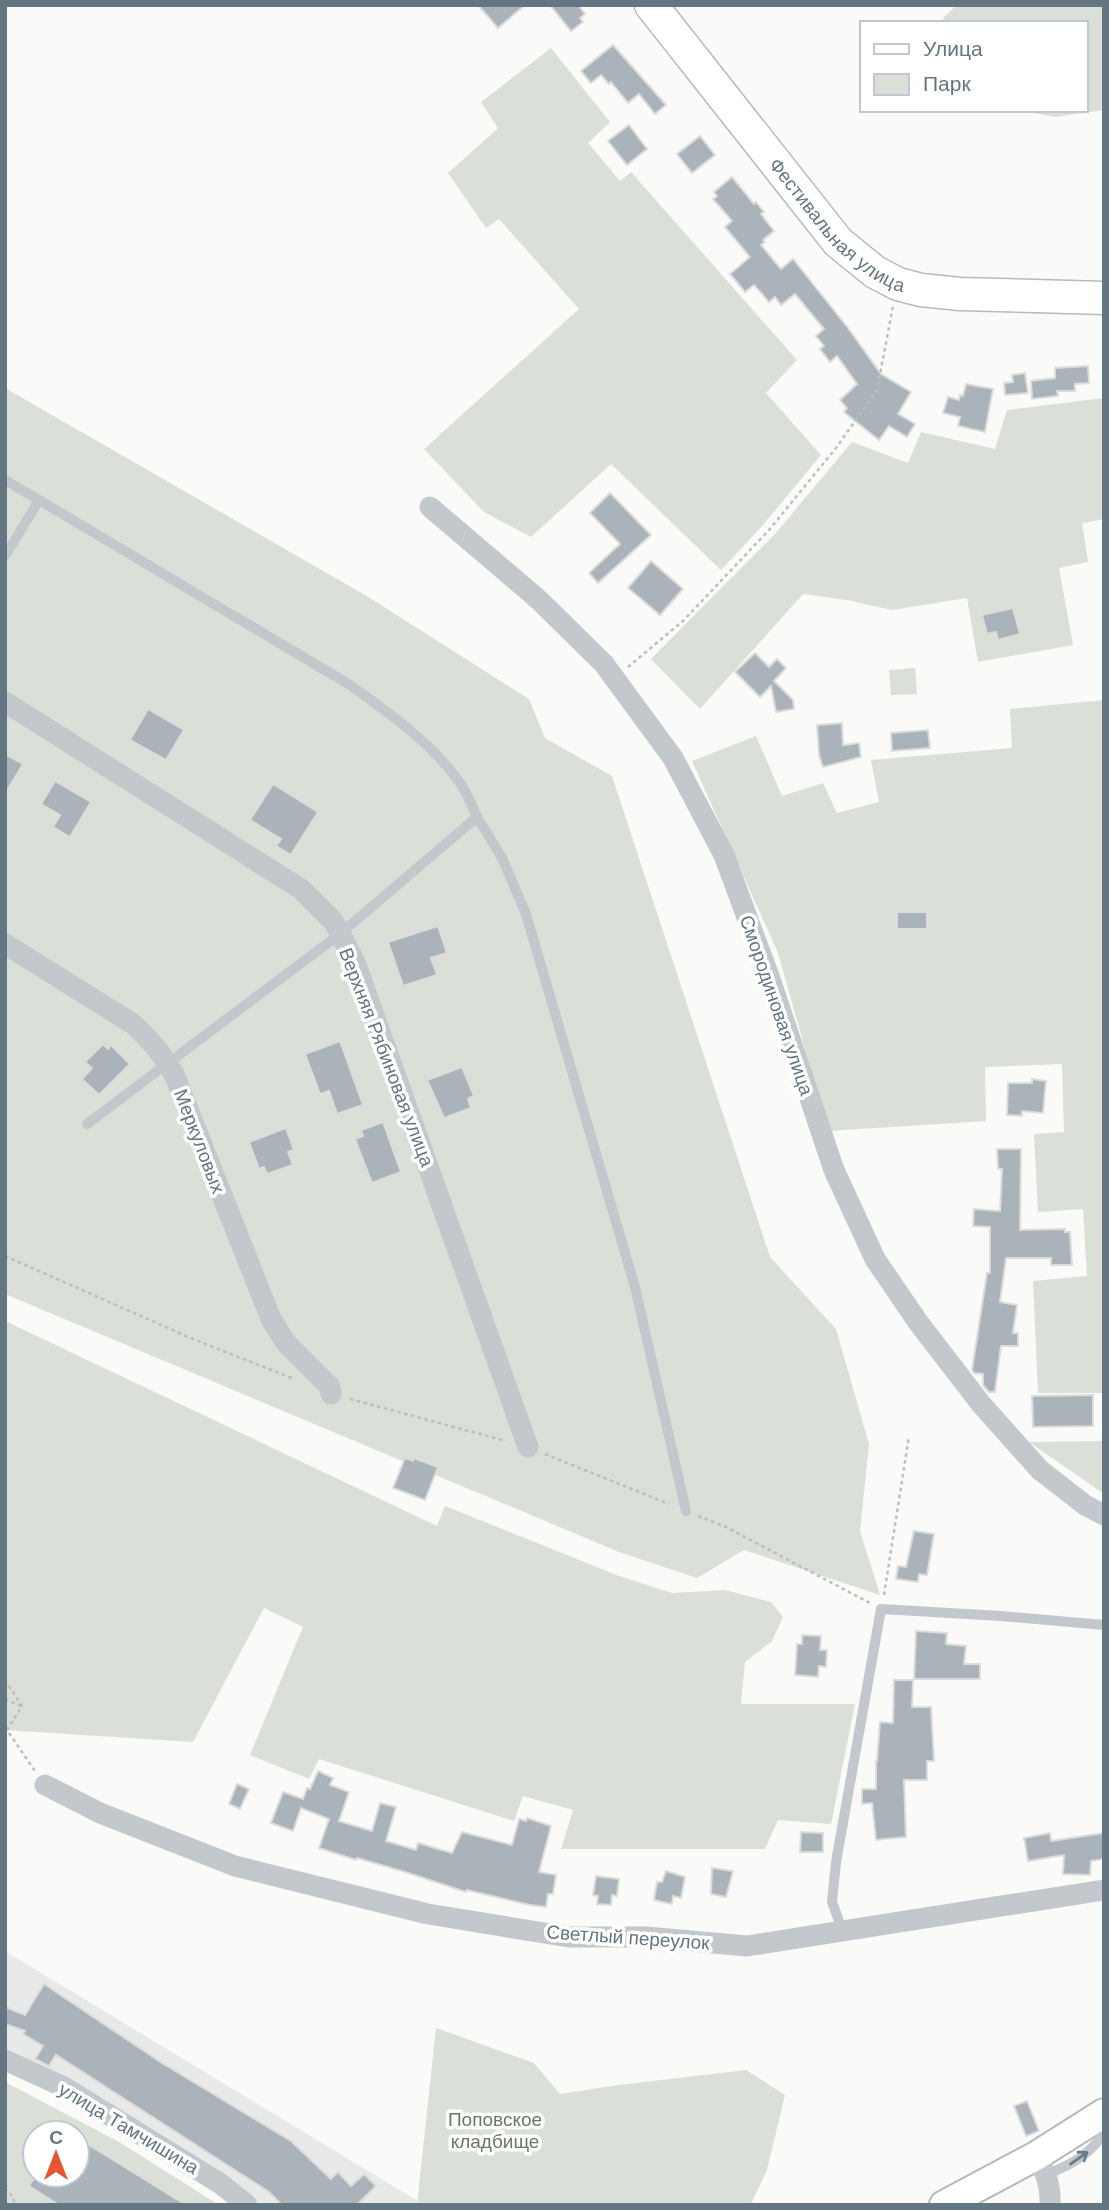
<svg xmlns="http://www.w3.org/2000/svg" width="1109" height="2210" font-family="Helvetica,sans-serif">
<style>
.built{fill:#e8e9e9}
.green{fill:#dadfd7;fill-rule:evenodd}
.building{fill:#aab3b9;stroke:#dcdcda;stroke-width:2}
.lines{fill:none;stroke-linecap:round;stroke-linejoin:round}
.secondary-casing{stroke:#b3babf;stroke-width:32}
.primary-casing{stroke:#b5babe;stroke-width:35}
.path{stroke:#bbbfc2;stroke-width:2.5;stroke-dasharray:3.5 3.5;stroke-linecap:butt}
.lane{stroke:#c3c8cc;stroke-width:10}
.street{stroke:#c3c8cc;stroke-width:21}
.secondary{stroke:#fff;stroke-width:28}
.primary{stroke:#fff;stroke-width:32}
.oneway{stroke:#6a7a87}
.labels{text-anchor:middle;stroke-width:7;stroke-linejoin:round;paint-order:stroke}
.street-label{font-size:19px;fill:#657683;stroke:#fff}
.park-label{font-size:19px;fill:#687a64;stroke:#fff}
</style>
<rect width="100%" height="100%" fill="#fafaf8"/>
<polygon class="built" points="5,1951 418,2201 417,2205 258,2205 138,2130 5,2052"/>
<g class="green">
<polygon points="957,5 1104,5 1104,110 1055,117 1017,110 1086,110 1086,23 942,23 944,17"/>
<polygon points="551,48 610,122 588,143 620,181 631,172 797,360 766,393 821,455 763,525 721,570 611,464 531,537 484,512 424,449 579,309 499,219 486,228 448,173 498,128 481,102"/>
<polygon points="5,388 365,595 529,699 545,738 612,776 770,1257 836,1329 869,1444 860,1531 880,1595 744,1550 697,1578 619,1552 5,1294"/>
<polygon points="1104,398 1104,519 1082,523 1088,562 1059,568 1073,645 978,662 967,598 892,610 847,600 803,594 700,709 651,659 775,534 852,442 908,463 921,432 995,449 1007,410"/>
<polygon points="915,668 917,694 891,695 889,670"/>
<polygon points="1104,700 1104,1393 1038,1393 1033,1281 1087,1276 1083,1209 1038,1212 1034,1134 1064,1132 1062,1064 985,1067 986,1121 828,1131 778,953 692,761 756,736 782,796 823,783 837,813 879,802 871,760 1012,748 1010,709"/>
<polygon points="5,1321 437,1526 445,1506 619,1576 672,1593 725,1590 771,1602 783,1617 772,1641 745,1662 741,1704 855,1704 831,1824 778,1820 765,1849 561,1849 573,1810 523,1796 514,1821 319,1759 309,1779 250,1755 303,1627 264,1608 193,1742 5,1730"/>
<polygon points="1104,1441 1104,1494 1029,1442"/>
<polygon points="436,2028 534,2063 560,2094 619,2085 746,2070 785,2095 767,2170 751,2204 417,2205"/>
<path d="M5,2082L119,2142L219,2205H7L5,2200ZM35,2133H77V2175H35Z"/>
</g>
<g class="building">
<polygon points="478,5 525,5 498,28"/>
<polygon points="550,5 578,5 585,14 580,18 583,22 571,31"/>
<polygon points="613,45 666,105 655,114 639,94 628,103 611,82 609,84 601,75 591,83 581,71"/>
<polygon points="629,125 647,149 627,165 608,141"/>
<polygon points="700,136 715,155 692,173 677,154"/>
<polygon points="732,177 754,204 756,202 764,212 761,214 774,231 763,240 765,242 761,245 781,269 793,259 848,328 881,374 911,392 898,414 915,424 907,437 889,426 879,440 844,412 847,408 840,400 857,384 837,356 830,362 820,349 824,346 816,336 824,329 795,294 781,305 775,297 769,302 754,285 745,292 730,274 750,257 725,227 732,221 713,199 717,196 714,192"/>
<polygon points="1088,366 1089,383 1075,384 1075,391 1057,391 1058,396 1032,399 1031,381 1055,378 1055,368"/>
<polygon points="1025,373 1028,393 1005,395 1004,383 1013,382 1012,375"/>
<polygon points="966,384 993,389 985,432 958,426 960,417 943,413 948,397 959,400 960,395 963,396"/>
<polygon points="610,493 651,535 598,583 589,573 620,544 590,513"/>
<polygon points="651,561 683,589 660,615 628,588"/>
<polygon points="1013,608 1020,634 998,640 996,632 987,634 982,615"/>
<polygon points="755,653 769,667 777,659 786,668 774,681 793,700 794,709 776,712 771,686 760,697 735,672"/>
<polygon points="148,709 184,730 166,760 130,740"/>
<polygon points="842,723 843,745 859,743 861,757 823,767 819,755 817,725"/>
<polygon points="928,730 930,748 892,751 891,733"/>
<polygon points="5,754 23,764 5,794"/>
<polygon points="55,781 91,802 70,837 53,827 60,815 41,804"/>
<polygon points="273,784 318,812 291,855 276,846 281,839 250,820"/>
<rect x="897" y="912" width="30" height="17"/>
<polygon points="438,926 447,953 431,958 437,975 403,986 388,942"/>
<polygon points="340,1041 363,1105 337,1114 329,1091 320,1094 305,1054"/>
<polygon points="103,1044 108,1049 111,1045 130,1064 99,1095 82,1079 92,1068 85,1062"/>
<polygon points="462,1067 474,1096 468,1099 471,1108 444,1118 427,1080"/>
<polygon points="1032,1079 1046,1081 1043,1113 1022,1111 1022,1116 1007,1115 1008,1083 1032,1083"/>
<polygon points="383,1122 401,1172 372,1183 355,1139 363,1136 361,1130"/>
<polygon points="286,1128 294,1150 288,1152 293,1165 267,1174 264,1167 259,1169 249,1142"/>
<polygon points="997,1149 1021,1149 1020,1230 1065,1229 1065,1232 1070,1232 1072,1265 1051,1265 1051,1258 1006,1258 1000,1302 1017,1305 1013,1333 1018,1333 1018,1346 1001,1346 995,1392 989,1392 983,1385 983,1374 974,1373 972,1370 987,1273 990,1273 990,1227 973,1226 974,1209 1000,1211 1002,1169 998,1169"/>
<polygon points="1093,1395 1093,1426 1033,1427 1032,1396"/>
<polygon points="405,1458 413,1461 414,1458 438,1467 425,1500 393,1488"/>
<polygon points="914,1531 934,1534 927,1575 919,1574 918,1582 896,1579 898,1566 906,1567"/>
<polygon points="916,1631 947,1633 946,1644 966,1646 964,1664 980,1664 980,1679 914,1679"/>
<polygon points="802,1635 821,1636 820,1650 827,1650 826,1667 819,1666 818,1677 795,1675 797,1644 802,1644"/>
<polygon points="894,1680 913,1680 912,1707 931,1707 934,1761 927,1761 927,1780 904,1780 906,1837 876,1840 872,1803 862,1804 862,1789 876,1789 876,1761 877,1761 880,1722 893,1723"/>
<polygon points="318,1771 333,1778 330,1785 349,1792 339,1821 372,1831 380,1803 396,1807 386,1841 416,1850 418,1843 452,1853 462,1832 512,1845 519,1819 526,1821 527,1818 551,1826 539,1872 556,1875 553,1894 548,1894 546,1907 530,1905 467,1890 466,1892 402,1871 357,1858 356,1860 319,1848 329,1819 301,1808 293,1831 271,1823 283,1792 303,1799 307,1788 310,1789"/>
<polygon points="237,1784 249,1789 240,1809 229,1804"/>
<polygon points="801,1832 823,1833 823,1852 800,1852"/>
<polygon points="1050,1833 1051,1841 1104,1833 1104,1859 1091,1861 1090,1875 1063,1874 1064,1855 1028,1861 1024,1838"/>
<polygon points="712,1868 733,1871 726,1897 711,1894"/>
<polygon points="666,1871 685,1877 681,1898 673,1896 672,1904 654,1900 657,1882 662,1882"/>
<polygon points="596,1876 619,1879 617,1896 612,1895 611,1905 597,1904 598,1896 593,1895"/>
<polygon points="44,1984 162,2063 291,2141 331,2179 338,2172 351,2186 364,2174 376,2186 357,2205 282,2205 269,2192 56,2055 49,2066 35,2059 43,2046 23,2034 25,2031 5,2024 5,2007 25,2015"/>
<polygon points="1027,2101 1039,2131 1026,2136 1014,2106"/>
<polygon points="77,2138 107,2156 186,2205 59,2205 29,2186 36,2175 77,2175"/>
</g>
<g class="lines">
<g class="secondary-casing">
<polyline id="secondary" points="944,2205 1036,2156 1104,2113"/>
</g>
<g class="primary-casing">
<g id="primary">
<path id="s1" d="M651,5L838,242L875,272L898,284L921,290L960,294L1104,298"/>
</g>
</g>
<g class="path">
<polyline points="628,667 683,621 769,530 836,448 877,390 893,306"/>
<polyline points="5,1256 193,1339 294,1379"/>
<polyline points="350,1399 506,1441"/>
<polyline points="545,1454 669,1504"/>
<polyline points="698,1516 724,1526 870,1603"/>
<polyline points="884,1595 909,1436"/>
<polyline points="5,1680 22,1706 7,1730 35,1771"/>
<polyline points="5,1699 21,1706"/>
<polyline points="5,2188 13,2197 15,2205"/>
</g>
<g class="lane">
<polyline points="5,480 39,500"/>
<path d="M5,556L39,500L350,685C390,714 431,742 460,783C467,793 472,805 477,817L340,934L87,1124"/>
<polyline points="477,817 502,858 526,914 635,1287 686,1511"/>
<polyline points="843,1932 832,1902 836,1862 881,1609 1001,1616 1104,1625"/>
<path d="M1047,2174C1071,2165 1089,2155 1104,2133"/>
</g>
<g class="street">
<polyline points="430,507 539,600 604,664 673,758 724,855 770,979 834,1170 875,1259 918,1322 981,1404 1040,1470 1085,1505 1104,1515"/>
<polyline points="5,702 301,889 334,922 355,962 528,1447"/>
<path d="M5,944L133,1024C150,1039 163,1055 174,1074L271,1319L286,1343L330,1387L331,1394"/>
<polyline points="45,1785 100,1813 235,1866 428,1914 569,1937 646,1937 747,1946 1104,1890"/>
<polyline points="5,2060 64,2087 221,2184 247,2205"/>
<path d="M1036,2156C1046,2173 1051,2185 1050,2205"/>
</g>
<use href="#secondary" class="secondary"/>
<use href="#primary" class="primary"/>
</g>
<defs><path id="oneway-shaft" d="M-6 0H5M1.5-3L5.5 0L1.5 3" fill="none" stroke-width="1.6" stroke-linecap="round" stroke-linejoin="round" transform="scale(1.75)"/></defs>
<use class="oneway" href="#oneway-shaft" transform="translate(1079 2158) rotate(-35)"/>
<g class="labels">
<g class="street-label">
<text dy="7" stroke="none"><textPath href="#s1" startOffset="290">Фестивальная улица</textPath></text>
<text transform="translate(777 1005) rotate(71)" y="7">Смородиновая улица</text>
<text transform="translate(387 1057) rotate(69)" y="7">Верхняя Рябиновая улица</text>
<text transform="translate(200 1141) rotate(69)" y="7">Меркуловых</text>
<text transform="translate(628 1937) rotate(4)" y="7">Светлый переулок</text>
<text transform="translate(129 2128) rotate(31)" y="7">улица Тамчишина</text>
</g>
<g class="park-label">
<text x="495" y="2126">Поповское<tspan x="495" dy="22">кладбище</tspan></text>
</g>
</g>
<rect width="1109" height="2210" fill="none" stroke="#657683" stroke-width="14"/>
<rect x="860" y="21" width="228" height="91" fill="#ffffff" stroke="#c1c8cd" stroke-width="2"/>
<rect x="874" y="44" width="35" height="10" fill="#ffffff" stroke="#c1c8cd" stroke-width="2"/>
<text x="923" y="56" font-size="21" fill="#657683">Улица</text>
<rect x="874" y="74" width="35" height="21" fill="#dadfd7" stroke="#c1c8cd" stroke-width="2"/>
<text x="923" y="91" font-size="21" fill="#657683">Парк</text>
<g transform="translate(56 2154)"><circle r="33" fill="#ffffff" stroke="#c1c8cd" stroke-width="2"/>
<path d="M0-5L12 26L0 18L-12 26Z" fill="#e4572e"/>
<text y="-10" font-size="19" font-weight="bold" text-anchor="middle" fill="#657683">С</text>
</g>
</svg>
